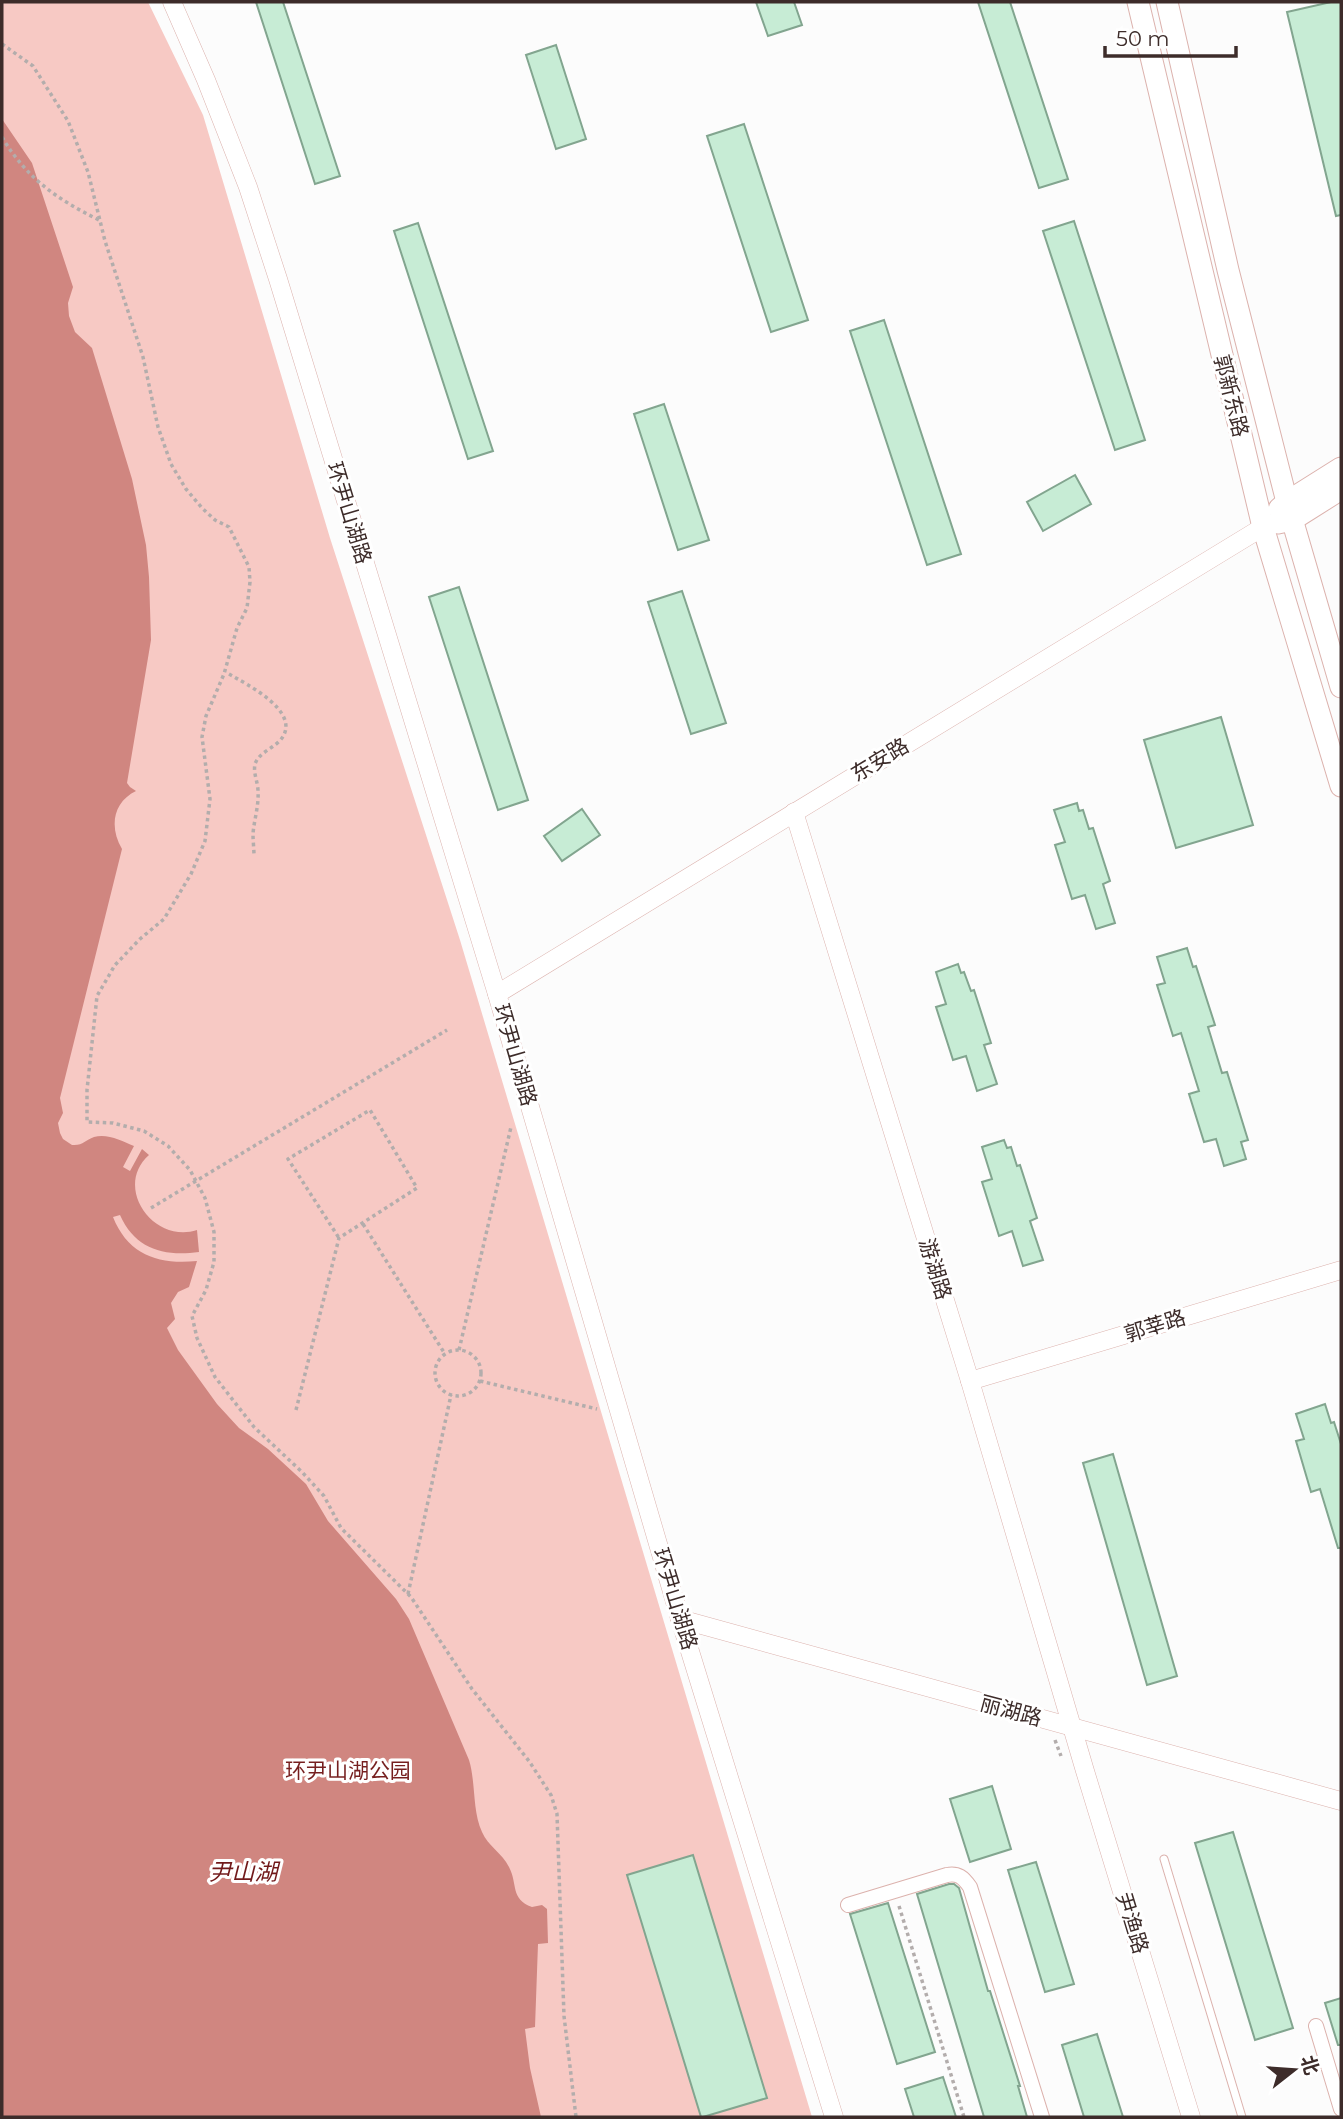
<svg xmlns="http://www.w3.org/2000/svg" width="1343" height="2119" font-family="Montserrat,'Noto Sans SC',sans-serif">
<style>
.green{fill:#f7c9c4}
.water{fill:#d08680}
.building{fill:#c7ecd5;stroke:#82a58f;stroke-width:2}
.lines{fill:none;stroke-linecap:round;stroke-linejoin:round}
.service-casing{stroke:#dcb2ad;stroke-width:9}
.minor-casing{stroke:#dcb2ad;stroke-width:16}
.tertiary-casing{stroke:#dcb2ad;stroke-width:19}
.secondary-casing{stroke:#dcb2ad;stroke-width:23}
.path{stroke:#b3adac;stroke-width:3.5;stroke-dasharray:3.5 3.5;stroke-linecap:butt}
.service{stroke:#fff;stroke-width:7}
.minor{stroke:#fff;stroke-width:14}
.tertiary{stroke:#fff;stroke-width:18}
.secondary{stroke:#fff;stroke-width:21}
.labels{text-anchor:middle;stroke-width:6;stroke-linejoin:round;paint-order:stroke}
.street-label{font-size:21px;fill:#3d2c2a;stroke:#fff}
.park-label{font-size:21px;fill:#761f1f;stroke:#fff}
.water-label{font-size:23px;font-style:italic;fill:#71191a;stroke:#fff}
</style>
<rect width="100%" height="100%" fill="#fcfcfc"/>
<polygon class="green" points="2,2 148,2 203,115 330,538 460,940 812,2117 2,2117"/>
<path class="water" d="M2,119L32,163L73,287L68,303L69,316L75,332L92,348L132,479L146,545L149,577L151,640L127,783L130,787L136,791C113,802 109,827 122,849L60,1098L63,1113L58,1123L60,1133L63,1139L72,1145C83,1146 85,1140 94,1137C107,1133 122,1141 134,1146L123,1167L130,1171L142,1149L149,1155C113,1187 153,1244 197,1230L199,1252C164,1257 135,1249 120,1215L113,1217C128,1255 159,1265 197,1261L189,1287L178,1292L171,1303L175,1319L167,1328L178,1350L217,1404L239,1428L268,1449L306,1484L328,1521L396,1599L409,1619L469,1760C476,1783 472,1810 482,1832C488,1846 502,1853 509,1867C518,1884 510,1899 532,1907L542,1905L547,1909L548,1943L538,1944L535,2027L525,2029L530,2068L541,2117H2Z"/>
<g class="building">
<polygon points="256,2 283,2 340,176 315,184"/>
<polygon points="756,2 794,2 802,25 768,36"/>
<polygon points="978,2 1010,2 1068,179 1039,188"/>
<polygon points="1331,2 1341,2 1341,215 1336,216 1287,12"/>
<polygon points="556,45 586,139 556,149 526,55"/>
<polygon points="744,124 808,320 771,332 707,136"/>
<polygon points="1074,221 1145,440 1115,450 1043,231"/>
<polygon points="418,223 493,451 468,459 394,231"/>
<polygon points="884,320 961,554 927,565 850,331"/>
<polygon points="664,404 709,540 678,550 634,414"/>
<polygon points="1075,475 1091,504 1043,531 1027,502"/>
<polygon points="459,587 528,800 498,810 429,597"/>
<polygon points="682,591 726,723 691,734 648,602"/>
<polygon points="1221,717 1253,825 1176,848 1144,740"/>
<polygon points="1077,803 1079,811 1083,810 1089,829 1093,828 1110,881 1103,884 1115,923 1096,929 1085,895 1072,899 1055,845 1065,842 1054,810"/>
<polygon points="582,809 600,835 562,861 544,836"/>
<polygon points="1187,948 1193,967 1196,966 1215,1025 1208,1027 1222,1073 1227,1072 1248,1140 1241,1142 1246,1159 1224,1166 1216,1139 1204,1142 1189,1094 1199,1091 1181,1033 1173,1036 1157,985 1165,983 1157,957"/>
<polygon points="958,964 961,973 964,972 971,991 974,990 991,1043 984,1045 997,1084 977,1091 966,1056 953,1060 936,1007 946,1004 936,972"/>
<polygon points="1004,1140 1007,1148 1011,1147 1017,1166 1020,1165 1037,1218 1030,1221 1043,1260 1023,1266 1012,1231 999,1236 982,1182 992,1179 982,1147"/>
<polygon points="1325,1404 1331,1423 1334,1422 1341,1444 1341,1548 1338,1548 1320,1489 1311,1492 1296,1441 1304,1439 1296,1414"/>
<polygon points="1113,1454 1177,1676 1147,1685 1083,1463"/>
<polygon points="992,1786 1011,1849 970,1862 950,1799"/>
<polygon points="1233,1832 1293,2028 1255,2040 1195,1843"/>
<polygon points="693,1855 767,2098 703,2117 701,2117 627,1875"/>
<polygon points="1036,1862 1074,1984 1045,1992 1008,1870"/>
<polygon points="949,1884 954,1884 959,1888 988,1991 990,1991 1020,2086 1018,2086 1027,2117 984,2117 917,1894"/>
<polygon points="888,1903 935,2052 897,2064 850,1914"/>
<polygon points="1341,1998 1341,2045 1338,2045 1325,2003"/>
<polygon points="1097,2034 1123,2117 1084,2117 1062,2045"/>
<polygon points="943,2077 956,2117 914,2117 905,2089"/>
</g>
<g class="lines">
<g class="service-casing">
<polyline id="service" points="1164,1859 1242,2117"/>
</g>
<g class="minor-casing">
<g id="minor">
<path d="M848,1905L947,1875C958,1873 963,1877 970,1887L1042,2117"/>
<polyline points="1316,2026 1341,2109"/>
</g>
</g>
<g class="tertiary-casing">
<g id="tertiary">
<polyline points="172,2 206,80 248,187 278,279 497,994 680,1619 834,2117"/>
<polyline points="794,812 970,1381 1085,1771 1191,2117"/>
<polyline points="497,994 1263,527"/>
<polyline points="970,1381 1341,1270"/>
<polyline points="680,1619 1341,1801"/>
</g>
</g>
<g class="secondary-casing">
<g id="secondary">
<polyline points="1138,2 1263,527 1341,786"/>
<polyline points="1167,2 1228,270 1287,502 1341,687"/>
<polyline points="1279,509 1287,502 1341,468"/>
<polyline points="1278,523 1292,520 1341,489"/>
</g>
</g>
<g class="path">
<polyline points="2,44 33,66 68,121 88,172 105,241 143,357 158,427 171,464 186,489 202,508 215,520 229,527 249,567 250,582 247,608 237,628 224,674 206,716 202,737 210,799 205,841 191,874 164,919 140,939 115,965 97,996 87,1090 87,1122 113,1123 144,1131 168,1146 190,1170 205,1198 214,1232 214,1262 206,1290 192,1316 197,1338 215,1377 254,1427 302,1472 324,1496 341,1528 411,1597 472,1689 529,1761 551,1795 557,1814 564,2016 576,2117"/>
<path d="M2,137C27,179 57,199 99,220"/>
<path d="M229,674C246,684 301,711 282,738C275,748 259,752 255,764C253,773 258,782 258,791C259,806 254,820 253,834C253,841 254,849 254,856"/>
<polyline points="151,1208 447,1030"/>
<polyline points="363,1224 445,1354"/>
<circle cx="458" cy="1373" r="23"/>
<polyline points="459,1350 511,1127"/>
<polyline points="480,1381 597,1409"/>
<polyline points="296,1410 339,1238 417,1188 370,1110 288,1159 339,1238"/>
<polyline points="408,1594 451,1395"/>
<polyline points="1055,1740 1061,1756"/>
<polyline points="899,1906 964,2117"/>
</g>
<use href="#service" class="service"/>
<use href="#minor" class="minor"/>
<use href="#tertiary" class="tertiary"/>
<use href="#secondary" class="secondary"/>
</g>
<g class="labels">
<g class="street-label">
<text transform="translate(1231 396) rotate(76)" y="7">郭新东路</text>
<text transform="translate(349 513) rotate(73)" y="7">环尹山湖路</text>
<text transform="translate(880 760) rotate(-31)" y="7">东安路</text>
<text transform="translate(515 1055) rotate(74)" y="7">环尹山湖路</text>
<text transform="translate(935 1269) rotate(73)" y="7">游湖路</text>
<text transform="translate(1155 1326) rotate(-17)" y="7">郭莘路</text>
<text transform="translate(675 1599) rotate(73)" y="7">环尹山湖路</text>
<text transform="translate(1011 1711) rotate(15)" y="7">丽湖路</text>
<text transform="translate(1132 1923) rotate(73)" y="7">尹渔路</text>
</g>
<g class="park-label">
<text x="348" y="1778">环尹山湖公园</text>
</g>
<g class="water-label">
<text x="243" y="1880">尹山湖</text>
</g>
</g>
<rect width="1343" height="2119" fill="none" stroke="#3d2c2a" stroke-width="7"/>
<g transform="translate(1294 2070) rotate(73)" stroke="#ffffff" stroke-width="5" paint-order="stroke">
<path d="M0-5L12 26L0 18L-12 26Z" fill="#3d2c2a"/>
<text y="-10" font-size="19" font-weight="bold" text-anchor="middle" fill="#3d2c2a">北</text>
</g>
<path d="M1105 46v10h131v-10" fill="none" stroke="#3d2c2a" stroke-width="3.5"/>
<text x="1116" y="46" font-size="21" fill="#3d2c2a" stroke="#ffffff" stroke-width="5" paint-order="stroke">50 m</text>
</svg>
